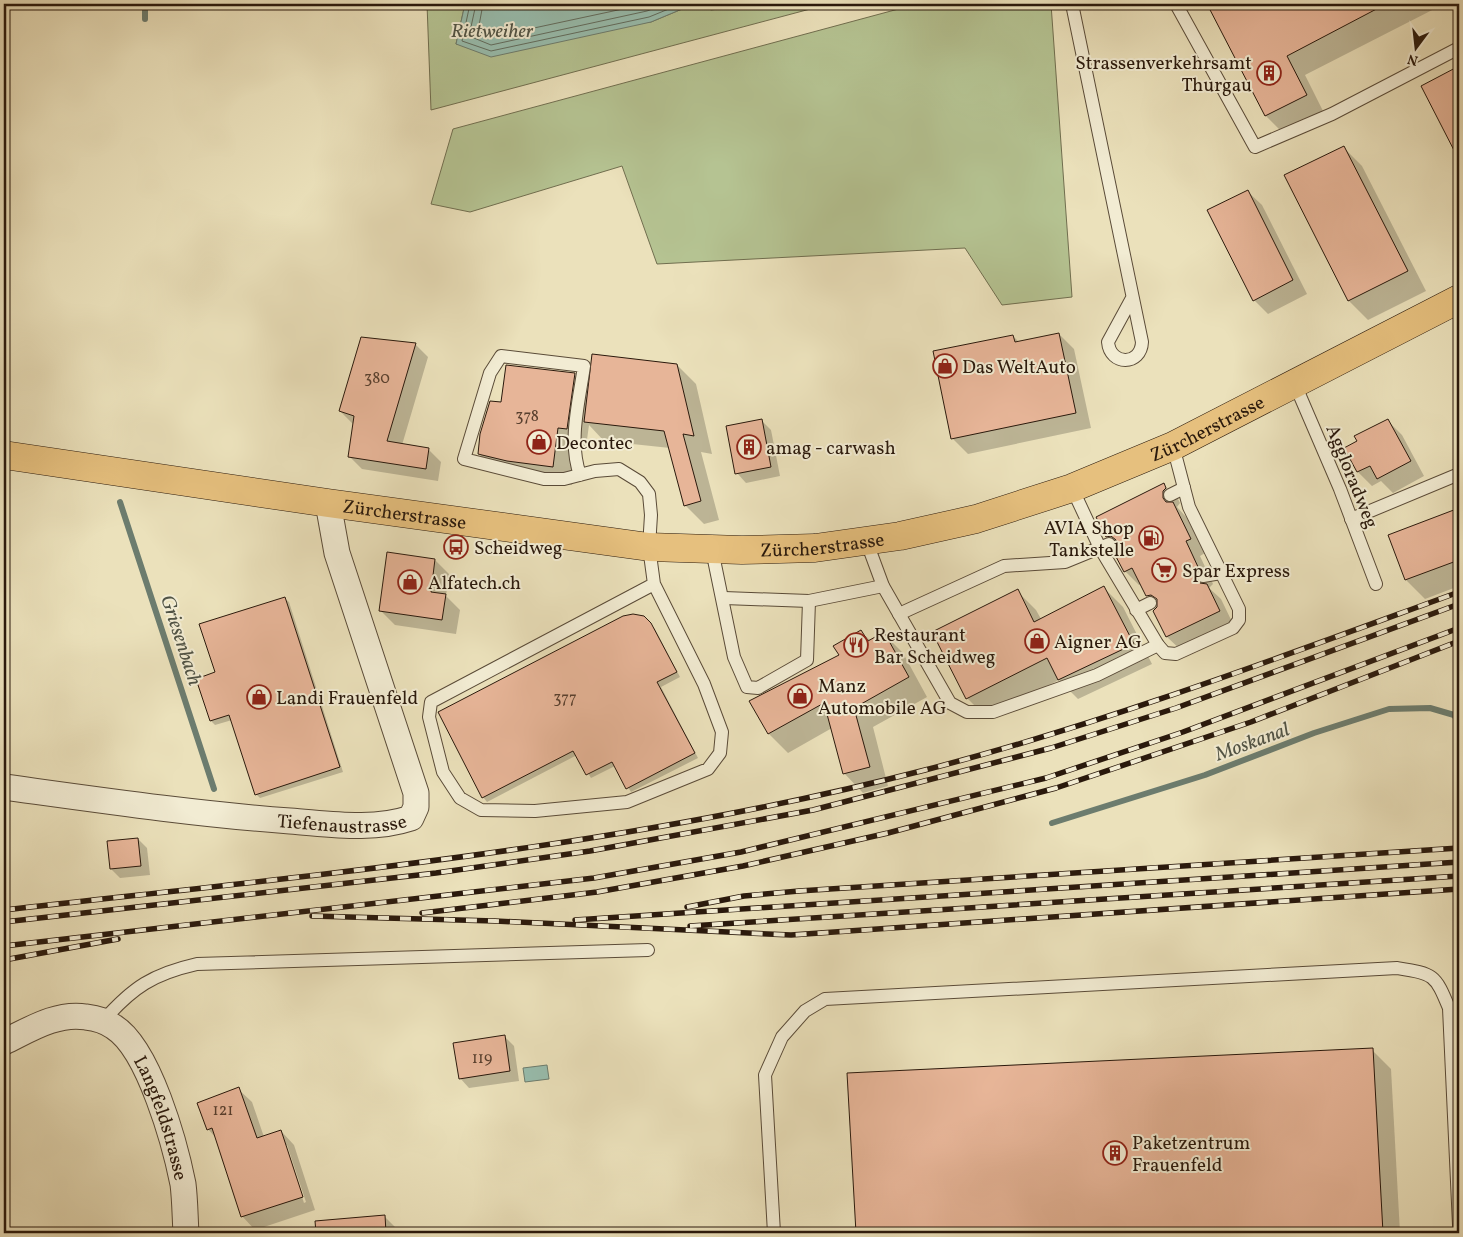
<svg xmlns="http://www.w3.org/2000/svg" width="1463" height="1237" font-family="Vollkorn,serif">
<style>
.green{fill:#b5c392;stroke:#706e4f}
.water{fill:#98beaf;stroke:#6c7c6e}
.shadow{fill:#0003;fill-rule:evenodd}
.lines{fill:none;stroke-linecap:round;stroke-linejoin:round}
.shore{stroke:#616c5e;stroke-width:1}
.stream{stroke:#6c7c6e;stroke-width:6}
.building{fill:#e7b598;stroke:#2a190c}
.service-casing{stroke:#5a4b38;stroke-width:14}
.minor-casing{stroke:#5a4b38;stroke-width:27}
.primary-casing{stroke:#2a190c;stroke-width:29}
.service{stroke:#f2ecd3;stroke-width:12}
.minor{stroke:#f2ecd3;stroke-width:25}
.primary{stroke:#e6c07e;stroke-width:28}
.rail-casing{stroke:#2a190c;stroke-width:5.5}
.rail{stroke:#f2ecd3;stroke-width:4;stroke-dasharray:11;stroke-linecap:butt}
.labels{text-anchor:middle;stroke-width:4;stroke-linejoin:round;paint-order:stroke}
.number-label{font-size:16px;fill:#59402f}
.poi-label{font-size:19px;fill:#2a190c;stroke:#f2ecd3;text-anchor:start}
.street-label{font-size:19px;fill:#2a190c;stroke:#f2ecd3}
.water-label{font-size:20px;font-style:italic;fill:#505345;stroke:#f2ecd3}
</style>
<rect width="100%" height="100%" fill="#ebe1bb"/>
<filter id="stains"><feTurbulence type="fractalNoise" baseFrequency=".004" numOctaves="4"/><feColorMatrix values="0 0 0 0 .2 0 0 0 0 .09 0 0 0 0 .02 0 0 0 .5 -.17"/></filter>
<radialGradient id="worn" r=".72"><stop offset=".6" stop-color="#630" stop-opacity="0"/><stop offset="1" stop-color="#630" stop-opacity=".3"/></radialGradient>
<g class="green">
<polygon points="427,4 465,4 456,44 651,22 694,4 829,4 431,110"/>
<polygon points="917,4 1051,4 1072,297 1002,305 965,248 657,264 622,166 470,212 431,204 453,129"/>
</g>
<g class="water">
<polygon points="465,4 694,4 651,22 491,57 456,44"/>
<polygon points="547,1065 549,1079 525,1082 523,1068"/>
</g>
<g class="shadow">
<polygon points="706,4 737,4 711,11"/>
<polygon points="1208,4 1444,4 1305,75 1325,115 1285,135 1266,116"/>
<polygon points="1459,68 1459,157 1423,86"/>
<polygon points="1343,147 1362,166 1426,291 1368,320 1349,301 1286,176"/>
<polygon points="1247,191 1262,205 1307,294 1268,314 1254,300"/>
<polygon points="1059,334 1074,349 1091,428 968,454 952,438 1013,336 1019,342"/>
<polygon points="415,344 428,357 402,445 428,449 441,462 438,481 362,469 349,456 353,424 340,411"/>
<polygon points="677,365 696,384 712,454 701,452 719,520 704,524 685,505 670,448 604,441 589,425 586,447 577,446 572,485 527,480 498,473 479,454 502,403 574,374 589,389"/>
<polygon points="761,420 771,430 780,476 746,483 737,473"/>
<polygon points="1387,420 1402,435 1424,476 1393,493 1381,481 1372,486 1358,472 1346,449"/>
<path d="M1164,485L1178,499L1180,503L1177,507L1187,518L1205,553L1200,556L1213,584L1209,588L1221,599L1234,626L1182,651L1167,637L1155,611L1158,607L1147,595L1142,584L1139,585L1125,571L1118,547L1107,536ZM1153,595L1162,603L1153,598Z"/>
<polygon points="1459,509 1459,586 1425,599 1406,580 1389,536"/>
<polygon points="435,560 449,574 446,596 460,610 456,634 395,625 381,611"/>
<polygon points="1104,588 1123,607 1152,664 1078,699 1059,680 986,717 967,698 1017,591 1036,610 1041,619"/>
<polygon points="284,598 289,602 343,772 260,798 256,794 232,720 215,725 211,721 197,679 217,673"/>
<polygon points="643,617 655,629 680,677 661,687 698,758 631,792 615,766 591,778 577,755 487,802 483,797"/>
<polygon points="861,632 871,641 884,634 903,653 927,697 873,727 888,786 863,793 844,773 832,728 788,753 769,734"/>
<polygon points="138,839 147,848 150,875 120,878 111,869"/>
<polygon points="504,1036 514,1046 519,1081 469,1088 460,1078"/>
<polygon points="1372,1050 1391,1069 1400,1233 858,1233 848,1074"/>
<path d="M238,1089L252,1102L264,1137L281,1131L294,1145L315,1210L255,1230L242,1216L216,1138L208,1129ZM285,1145H287L306,1202L304,1203Z"/>
<polygon points="385,1217 401,1233 320,1233 327,1233"/>
</g>
<g class="lines">
<g class="shore">
<polyline points="470,4 462,41 491,51 649,17 681,4"/>
<polyline points="476,4 469,36 491,45 647,11 665,4"/>
<polyline points="483,4 478,31 492,37 646,4"/>
</g>
<g class="stream">
<polyline points="145,4 145,19"/>
<polyline points="120,502 214,789"/>
<polyline points="1052,823 1205,775 1314,733 1389,709 1430,708 1454,715 1459,723"/>
</g>
</g>
<g class="building">
<polygon points="1207,4 1386,4 1287,56 1307,95 1265,116"/>
<polygon points="1459,66 1459,160 1421,86"/>
<polygon points="1344,146 1408,271 1348,301 1284,175"/>
<polygon points="1248,190 1293,280 1253,301 1207,210"/>
<polygon points="1059,333 1076,413 951,439 933,351 1013,335 1015,342"/>
<polygon points="361,337 416,343 387,441 429,448 426,469 348,457 354,416 339,411"/>
<polygon points="592,354 677,364 694,436 683,434 701,501 684,506 664,431 584,422"/>
<polygon points="506,365 575,373 567,429 558,428 553,467 507,461 478,454 480,434 490,401 501,402"/>
<polygon points="762,419 771,467 735,474 726,426"/>
<polygon points="1388,419 1411,461 1377,479 1370,466 1357,472 1344,448 1357,441 1354,436"/>
<polygon points="1164,483 1166,488 1163,491 1163,498 1166,502 1173,502 1191,539 1186,541 1199,569 1196,573 1195,578 1200,583 1207,584 1220,611 1166,637 1153,611 1157,607 1157,599 1151,595 1146,596 1132,568 1124,572 1113,551 1117,546 1116,540 1111,536 1106,537 1096,517"/>
<polygon points="1459,508 1459,560 1405,580 1388,535"/>
<polygon points="387,552 435,559 431,592 446,594 442,620 379,611"/>
<polygon points="1104,586 1134,644 1058,680 1047,658 966,699 932,632 1018,589 1034,622"/>
<polygon points="285,597 340,767 255,795 229,715 210,721 196,679 215,672 199,624"/>
<polygon points="633,614 644,616 651,623 677,672 657,682 695,753 626,789 612,762 586,775 573,751 482,798 438,712 623,616"/>
<polygon points="861,630 868,641 884,632 909,677 854,708 870,767 843,774 824,703 768,734 749,701 839,655 833,646"/>
<polygon points="138,838 141,866 110,869 107,841"/>
<polygon points="505,1035 510,1071 459,1079 453,1043"/>
<polygon points="1373,1048 1383,1233 856,1233 847,1073"/>
<polygon points="239,1087 257,1138 281,1130 303,1197 241,1217 212,1128 207,1130 197,1103"/>
<polygon points="385,1215 386,1233 316,1233 315,1221"/>
</g>
<g class="lines">
<g class="service-casing">
<g id="service">
<path d="M1072,4L1142,342C1141,366 1110,366 1108,342L1132,298"/>
<polyline points="1176,4 1255,147 1332,114 1459,48"/>
<polyline points="1294,382 1340,489 1376,584"/>
<path d="M580,475C568,441 579,402 584,366L501,356L490,373L464,459L544,479H564L595,471L619,469L640,482L649,494L651,515L649,547L654,584L704,684L722,732L720,753L708,769L627,802L535,811L481,810L460,798L443,772L429,717L431,702L654,584"/>
<polyline points="1072,488 1100,548 1158,645 1165,653 1176,654 1233,628 1239,620 1239,609 1189,507 1173,446"/>
<polyline points="1170,495 1184,488"/>
<polyline points="1351,519 1459,474"/>
<polyline points="866,540 883,586 950,703 967,712 993,712 1097,675 1158,645"/>
<polyline points="712,550 734,657 747,687 758,688 807,660 809,601"/>
<polyline points="1203,576 1221,573"/>
<polyline points="724,598 809,601 883,586"/>
<polyline points="1136,610 1150,603"/>
<polyline points="899,614 1004,566 1065,562 1109,544"/>
<path d="M103,1021C133,987 153,974 197,964L648,950"/>
<path d="M774,1233L765,1075L782,1037L805,1011L825,999L1397,968C1434,974 1435,974 1449,1008L1459,1225"/>
</g>
</g>
<g class="minor-casing">
<g id="minor">
<path id="s1" d="M4,787C99,800 195,814 290,821C331,824 372,831 411,818L416,807V793L337,553L328,503"/>
<path id="s2" d="M4,1042C29,1030 57,1012 86,1017C95,1018 106,1021 114,1027C149,1049 175,1144 183,1184C185,1200 185,1217 186,1233"/>
</g>
</g>
<g class="primary-casing">
<g id="primary">
<path id="s3" d="M4,455L328,503L649,547L742,550L815,548L900,536L976,519L1072,488L1173,446L1459,299"/>
</g>
</g>
<use href="#service" class="service"/>
<use href="#minor" class="minor"/>
<use href="#primary" class="primary"/>
<g class="rail-casing">
<g id="rail">
<polyline points="687,907 744,896 799,891 1459,848"/>
<path d="M4,910C312,875 623,848 925,770C1107,723 1283,656 1459,592"/>
<polyline points="422,913 597,892 743,866 888,833 1056,788 1251,722 1459,641"/>
<polyline points="312,916 495,921 791,935 1459,889"/>
<polyline points="575,920 1459,862"/>
<polyline points="4,922 436,873 590,851 813,810 1051,748 1176,708 1459,604"/>
<polyline points="690,926 1459,876"/>
<polyline points="4,946 594,878 741,852 1046,778 1183,732 1459,628"/>
<polyline points="4,960 118,939"/>
</g>
</g>
<use href="#rail" class="rail"/>
</g>
<defs>
<g id="building-ring" transform="scale(1.25)"><circle r="9.5" fill="#f2ecd3" stroke="#8f2418" stroke-width="1.5"/><path d="M-4-6H4V6H1V3H-1V6H-4ZM-2.5-4.3h1.7v1.8h-1.7ZM.8-4.3h1.7v1.8H.8ZM-2.5-1h1.7V.8h-1.7ZM.8-1h1.7V.8H.8Z" fill="#8f2418"/></g>
<g id="shop-ring" transform="scale(1.25)"><circle r="9.5" fill="#f2ecd3" stroke="#8f2418" stroke-width="1.5"/><path d="M-5-2.5h2.3a2.7 3.5 0 0 1 5.4 0H5L5.5 6h-11ZM-1.5-2.5h3a1.5 2.3 0 0 0-3 0Z" fill="#8f2418"/></g>
<g id="fuel-ring" transform="scale(1.25)"><circle r="9.5" fill="#f2ecd3" stroke="#8f2418" stroke-width="1.5"/><path d="M-5.5-6h7V0h2V4h1.3V-2.5L3-4.5l.8-.8L6-3V5H2.5V1h-1V6h-7ZM-4.2-4.7v3.2H.2V-4.7Z" fill="#8f2418"/></g>
<g id="bus-ring" transform="scale(1.25)"><circle r="9.5" fill="#f2ecd3" stroke="#8f2418" stroke-width="1.5"/><path d="M-5-6H5V4H4V6H2V4H-2V6H-4V4H-5ZM-3.5-4V0h7V-4ZM-3.5 1.2v1.5H-2V1.2ZM2 1.2v1.5H3.5V1.2Z" fill="#8f2418"/></g>
<g id="supermarket-ring" transform="scale(1.25)"><circle r="9.5" fill="#f2ecd3" stroke="#8f2418" stroke-width="1.5"/><path d="M-6-5.5h2.5l.6 2H6L4.5 2H-2.5L-4.4-4H-6ZM-1.5 3.2a1.3 1.3 0 1 0 .1 0ZM3 3.2a1.3 1.3 0 1 0 .1 0Z" fill="#8f2418"/></g>
<g id="restaurant-ring" transform="scale(1.25)"><circle r="9.5" fill="#f2ecd3" stroke="#8f2418" stroke-width="1.5"/><path d="M-5-6h1v4h1v-4h1v4h1v-4h1v5L-1.5 .5V6h-2V.5L-5-1ZM5-6V6H3V1.5H1.5Q1.5-4 5-6Z" fill="#8f2418"/></g>
</defs>
<g fill-rule="evenodd">
<use href="#building-ring" x="1269" y="73"/>
<use href="#shop-ring" x="945" y="366"/>
<use href="#shop-ring" x="539" y="442"/>
<use href="#building-ring" x="749" y="447"/>
<use href="#fuel-ring" x="1151" y="538"/>
<use href="#bus-ring" x="456" y="547"/>
<use href="#supermarket-ring" x="1164" y="570"/>
<use href="#shop-ring" x="410" y="582"/>
<use href="#shop-ring" x="1037" y="641"/>
<use href="#restaurant-ring" x="856" y="645"/>
<use href="#shop-ring" x="800" y="696"/>
<use href="#shop-ring" x="259" y="697"/>
<use href="#building-ring" x="1115" y="1153"/>
</g>
<g class="labels">
<g class="number-label">
<text x="377" y="383">380</text>
<text x="527" y="421">378</text>
<text x="565" y="703">377</text>
<text x="482" y="1063">119</text>
<text x="223" y="1115">121</text>
</g>
<g class="poi-label">
<text x="1252" y="69" text-anchor="end">Strassenverkehrsamt<tspan x="1252" dy="22">Thurgau</tspan></text>
<text x="962" y="373">Das WeltAuto</text>
<text x="556" y="449">Decontec</text>
<text x="766" y="454">amag - carwash</text>
<text x="1134" y="534" text-anchor="end">AVIA Shop<tspan x="1134" dy="22">Tankstelle</tspan></text>
<text x="474" y="554">Scheidweg</text>
<text x="1182" y="577">Spar Express</text>
<text x="428" y="589">Alfatech.ch</text>
<text x="874" y="641">Restaurant<tspan x="874" dy="22">Bar Scheidweg</tspan></text>
<text x="1054" y="648">Aigner AG</text>
<text x="818" y="692">Manz<tspan x="818" dy="22">Automobile AG</tspan></text>
<text x="276" y="704">Landi Frauenfeld</text>
<text x="1132" y="1149">Paketzentrum<tspan x="1132" dy="22">Frauenfeld</tspan></text>
</g>
<g class="street-label">
<text dy="7" stroke="none"><textPath href="#s3" startOffset="1230">Zürcherstrasse</textPath></text>
<text transform="translate(1353 476) rotate(68)" y="7">Aggloradweg</text>
<text dy="7" stroke="none"><textPath href="#s3" startOffset="405">Zürcherstrasse</textPath></text>
<text dy="7" stroke="none"><textPath href="#s3" startOffset="825">Zürcherstrasse</textPath></text>
<text dy="7" stroke="none"><textPath href="#s1" startOffset="340">Tiefenaustrasse</textPath></text>
<text dy="7" stroke="none"><textPath href="#s2" startOffset="222">Langfeldstrasse</textPath></text>
</g>
<g class="water-label">
<text x="492" y="37">Rietweiher</text>
<text transform="translate(182 640) rotate(72)" y="7">Griesenbach</text>
<text transform="translate(1252 741) rotate(-20)" y="7">Moskanal</text>
</g>
</g>
<rect width="1463" height="1237" fill="none" stroke="#ebe1bb" stroke-width="20"/>
<rect x="5" y="5" width="1453" height="1227" fill="none" stroke="#2a190c" stroke-width="2.5"/>
<rect x="10" y="10" width="1443" height="1217" fill="none" stroke="#2a190c"/>
<g transform="translate(1416 48) rotate(195)" stroke="#f2ecd3" stroke-width="4" paint-order="stroke">
<path d="M0-4L9 19L0 12L-9 19Z" fill="#2a190c"/>
<text y="-8" font-size="14" font-weight="bold" text-anchor="middle" fill="#2a190c">N</text>
</g>
<rect width="100%" height="100%" filter="url(#stains)"/>
<rect width="100%" height="100%" fill="url(#worn)"/>
</svg>
